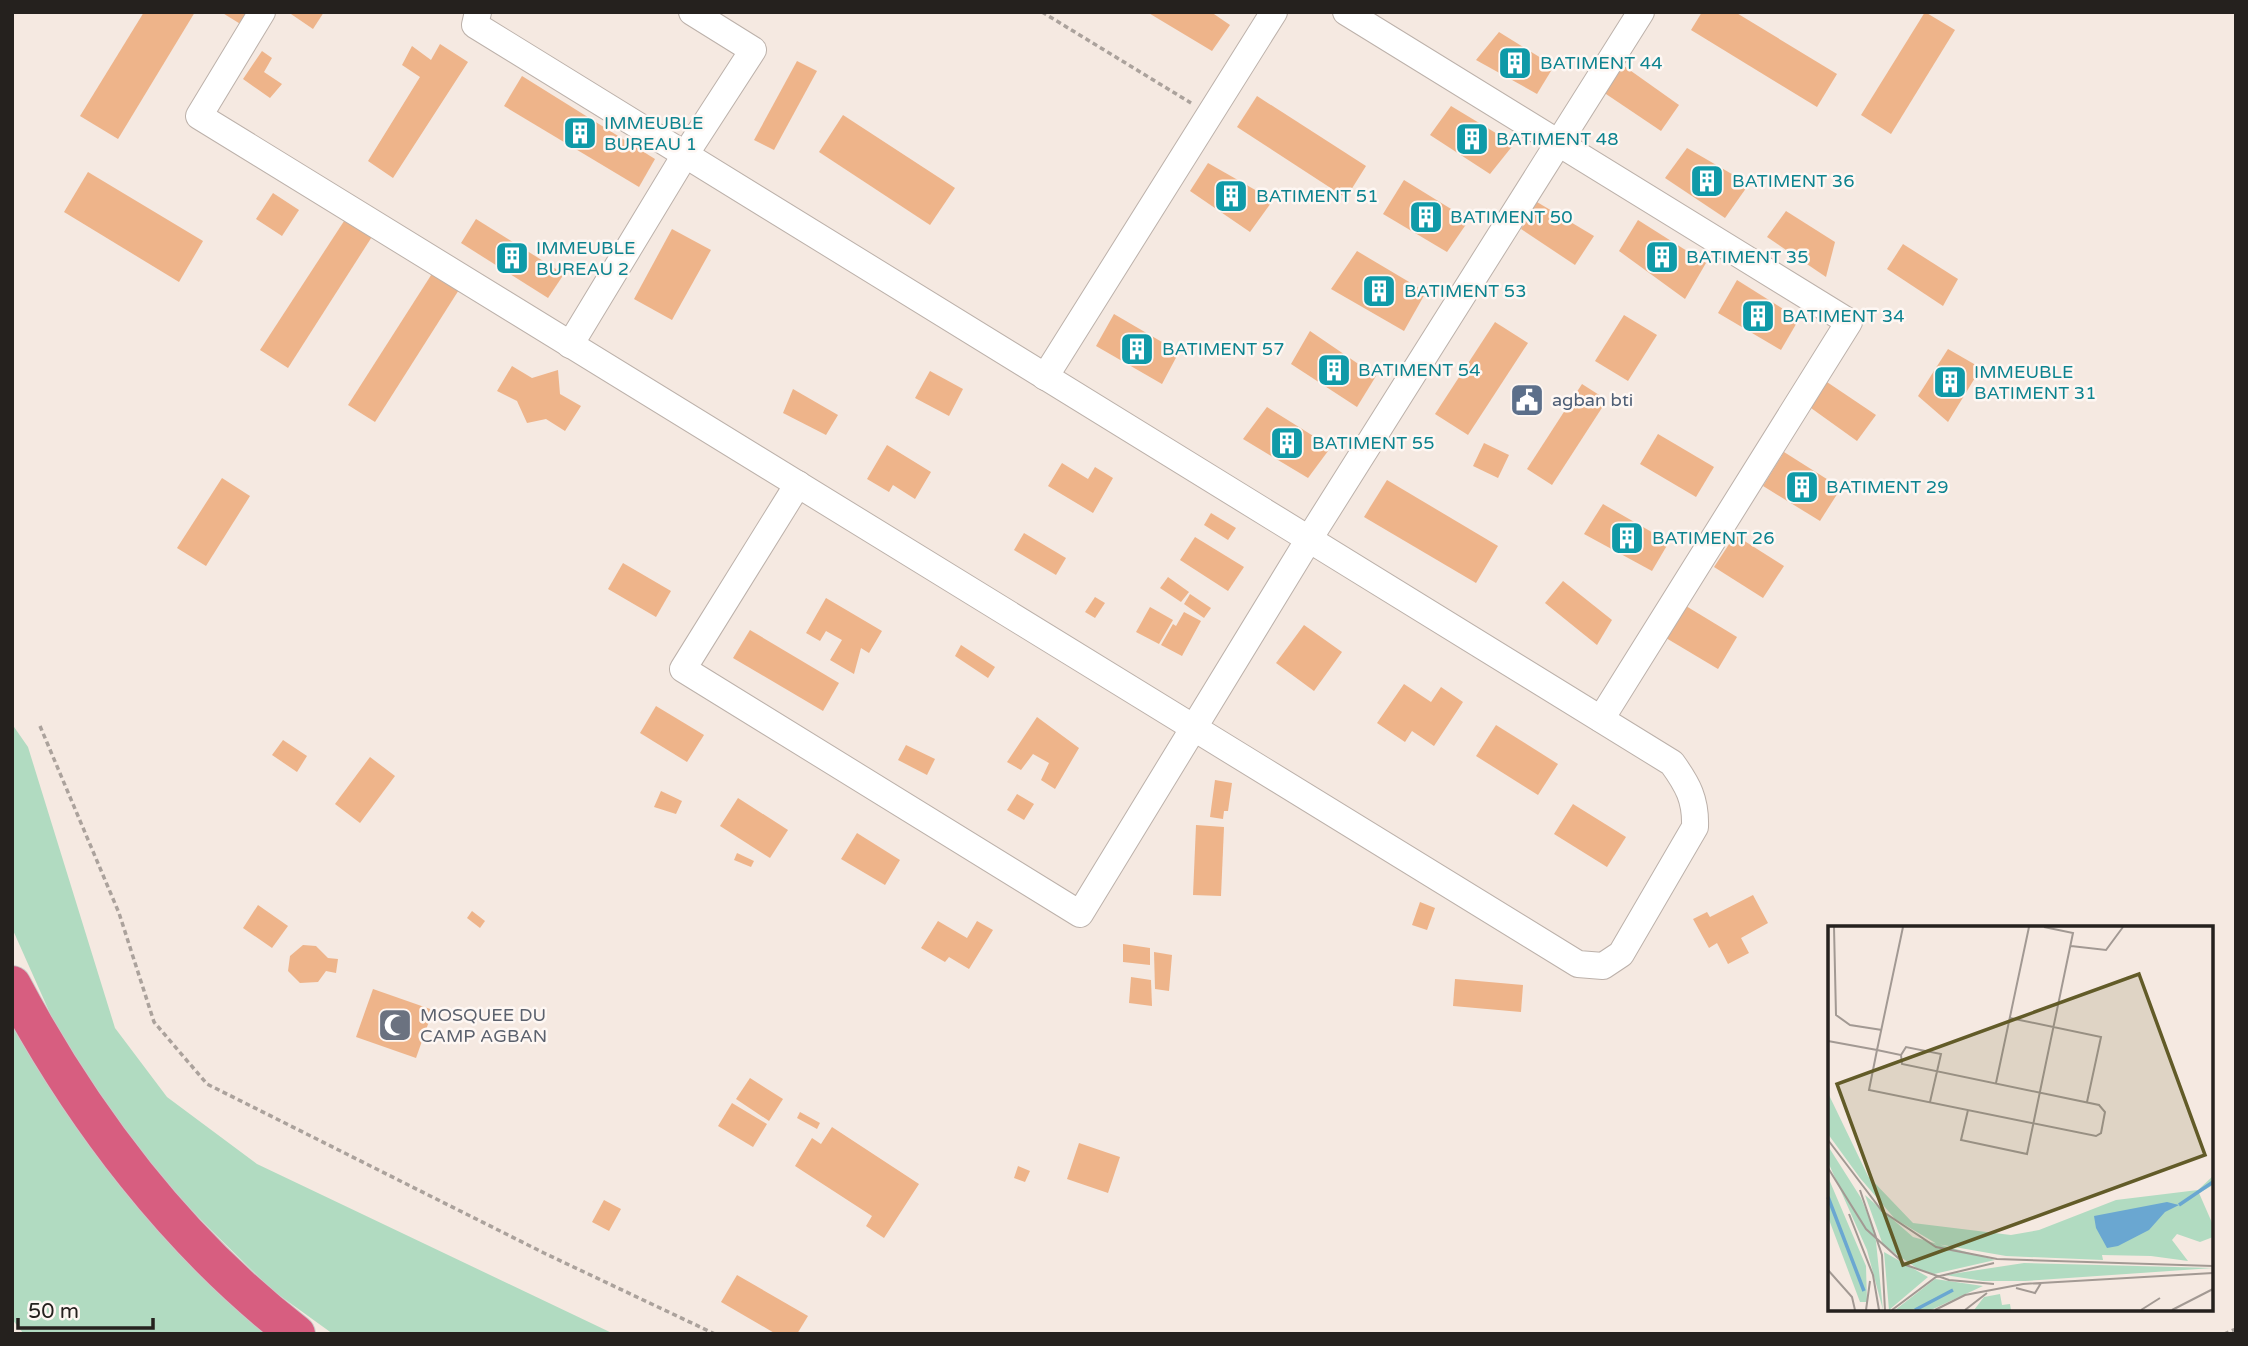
<svg xmlns="http://www.w3.org/2000/svg" width="2248" height="1346" font-family="'Varela Round',sans-serif">
<style>
.green{fill:#b1dbc1}
.building{fill:#eeb48a}
.lines{fill:none;stroke-linecap:round;stroke-linejoin:round}
.minor-casing{stroke:#bcb1aa;stroke-width:28}
.highway-casing{stroke:#cbcac9;stroke-width:40}
.path{stroke:#aba29c;stroke-width:3.5;stroke-dasharray:5 3.5;stroke-linecap:butt}
.minor{stroke:#fff;stroke-width:26}
.highway{stroke:#d75e80;stroke-width:38}
.labels{text-anchor:middle;stroke-width:5;stroke-linejoin:round;paint-order:stroke}
.culture-label{font-size:18px;fill:#0d838f;stroke:#fef7f3;text-anchor:start}
.service-label{font-size:18px;fill:#4e5e75;stroke:#fef7f3;text-anchor:start}
.worship-label{font-size:18px;fill:#5b616d;stroke:#fef7f3;text-anchor:start}
.inset-river{fill:none;stroke:#6aa7d1;stroke-width:3.5}
.inset-road{fill:none;stroke:#a29993;stroke-width:2}
.view{fill:#625b28;fill-opacity:0.15;stroke:#625b28;stroke-width:3.5}
.inset-edge{fill:none;stroke:#25211e;stroke-width:3.5}
</style>
<rect width="100%" height="100%" fill="#f5e9e1"/>
<g class="green">
<polygon points="12,724 28,747 115,1028 167,1097 257,1164 614,1334 333,1334 272,1290 211,1230 154,1171 105,1107 57,1029 12,928"/>
<polygon points="12,998 275,1334 23,1333 12,1319"/>
</g>
<g class="building">
<polygon points="144,12 195,12 118,139 80,116"/>
<polygon points="221,12 249,12 242,25"/>
<polygon points="288,12 324,12 313,29"/>
<polygon points="1147,12 1211,12 1230,25 1212,51"/>
<polygon points="1702,12 1735,12 1837,74 1817,107 1691,30"/>
<polygon points="1925,12 1955,30 1891,134 1861,115"/>
<polygon points="1499,32 1554,66 1537,94 1476,60"/>
<polygon points="440,44 468,62 393,178 368,161 420,77 402,65 412,46 431,60"/>
<polygon points="262,51 272,58 264,72 282,84 270,98 243,79"/>
<polygon points="797,61 817,71 774,150 754,140"/>
<polygon points="1624,66 1679,105 1661,131 1603,92"/>
<polygon points="522,76 655,159 639,187 504,106"/>
<polygon points="1257,96 1366,166 1346,198 1237,127"/>
<polygon points="1451,106 1514,144 1490,174 1430,135"/>
<polygon points="843,115 955,188 930,225 819,152"/>
<polygon points="1687,148 1749,184 1725,218 1665,178"/>
<polygon points="1208,163 1273,200 1250,232 1190,191"/>
<polygon points="88,172 203,241 179,282 64,212"/>
<polygon points="1404,180 1469,220 1447,252 1383,214"/>
<polygon points="273,193 299,210 282,236 256,219"/>
<polygon points="1537,202 1594,236 1575,265 1521,229"/>
<polygon points="1786,211 1835,242 1826,277 1767,237"/>
<polygon points="348,215 375,232 288,368 260,350"/>
<polygon points="476,219 564,274 548,298 461,243"/>
<polygon points="1638,220 1706,263 1685,299 1619,251"/>
<polygon points="672,229 711,250 672,320 634,299"/>
<polygon points="1903,244 1958,279 1943,306 1887,269"/>
<polygon points="1357,251 1426,292 1404,331 1331,289"/>
<polygon points="435,269 462,285 375,422 348,405"/>
<polygon points="1737,280 1799,319 1781,350 1718,313"/>
<polygon points="1114,314 1179,352 1162,384 1096,346"/>
<polygon points="1624,315 1657,335 1628,381 1595,361"/>
<polygon points="1495,322 1528,343 1468,435 1435,414"/>
<polygon points="1310,331 1376,376 1357,407 1291,364"/>
<polygon points="1948,349 1981,368 1948,422 1918,396"/>
<polygon points="512,366 532,378 558,370 560,394 581,406 565,431 546,419 527,423 517,401 497,391"/>
<polygon points="930,371 963,389 949,416 915,398"/>
<polygon points="1821,378 1876,415 1857,441 1804,403"/>
<polygon points="1582,384 1607,400 1552,485 1527,469"/>
<polygon points="793,389 838,415 826,435 783,413"/>
<polygon points="1267,407 1331,447 1308,478 1243,439"/>
<polygon points="1658,434 1714,467 1696,497 1640,464"/>
<polygon points="1484,443 1509,455 1498,478 1473,466"/>
<polygon points="887,445 931,472 915,499 893,485 889,492 867,479"/>
<polygon points="1784,452 1841,488 1820,521 1763,486"/>
<polygon points="1062,463 1088,479 1095,467 1113,478 1093,513 1048,486"/>
<polygon points="222,478 250,496 206,566 177,548"/>
<polygon points="1387,480 1498,546 1476,583 1364,517"/>
<polygon points="1603,504 1669,542 1652,571 1584,534"/>
<polygon points="1211,513 1236,528 1228,540 1204,525"/>
<polygon points="1024,533 1066,558 1056,575 1014,550"/>
<polygon points="1735,535 1784,566 1763,598 1714,567"/>
<polygon points="1195,537 1244,567 1228,591 1180,560"/>
<polygon points="623,563 671,591 656,617 608,589"/>
<polygon points="1168,577 1189,592 1181,602 1160,588"/>
<polygon points="1563,581 1612,620 1597,645 1545,603"/>
<polygon points="1190,594 1211,608 1204,618 1184,604"/>
<polygon points="1095,597 1105,603 1095,618 1085,612"/>
<polygon points="826,598 882,631 869,653 861,648 854,674 830,660 842,640 826,631 820,641 806,633"/>
<polygon points="1686,606 1737,637 1718,669 1666,638"/>
<polygon points="1150,607 1173,620 1159,644 1136,632"/>
<polygon points="1184,612 1201,621 1182,656 1161,645 1173,624 1176,626"/>
<polygon points="1304,625 1342,652 1314,691 1276,663"/>
<polygon points="750,630 839,683 823,711 733,658"/>
<polygon points="961,645 995,667 988,678 955,656"/>
<polygon points="1404,684 1431,702 1441,687 1463,702 1434,746 1412,731 1405,742 1377,723"/>
<polygon points="656,706 704,735 687,762 640,733"/>
<polygon points="1037,717 1079,748 1055,789 1041,780 1049,763 1033,754 1021,770 1007,762"/>
<polygon points="1496,725 1558,764 1538,795 1476,756"/>
<polygon points="283,740 307,756 297,772 272,755"/>
<polygon points="906,745 935,759 927,775 898,760"/>
<polygon points="370,757 395,776 360,823 335,804"/>
<polygon points="1215,780 1232,783 1228,811 1224,811 1223,819 1210,817"/>
<polygon points="661,791 682,801 676,814 654,807"/>
<polygon points="1017,794 1034,804 1024,820 1007,810"/>
<polygon points="738,798 788,830 770,858 720,826"/>
<polygon points="1573,804 1626,837 1607,867 1554,834"/>
<polygon points="1196,825 1224,827 1221,896 1193,895"/>
<polygon points="857,833 900,860 885,885 841,859"/>
<polygon points="737,853 754,861 751,867 734,860"/>
<polygon points="1753,895 1768,923 1741,938 1749,953 1728,964 1717,943 1709,948 1693,919 1707,912 1710,917"/>
<polygon points="1420,902 1435,908 1427,930 1412,925"/>
<polygon points="258,905 288,926 272,948 243,928"/>
<polygon points="472,911 485,921 480,928 467,918"/>
<polygon points="938,921 967,938 977,921 993,930 969,969 949,957 945,962 921,948"/>
<polygon points="1123,944 1150,948 1150,965 1123,962"/>
<polygon points="303,945 316,946 328,958 338,959 336,973 326,971 318,982 300,983 288,971 290,956"/>
<polygon points="1154,952 1172,955 1169,991 1155,989"/>
<polygon points="1131,977 1151,980 1152,1006 1129,1003"/>
<polygon points="1455,979 1523,985 1521,1012 1453,1006"/>
<polygon points="373,989 433,1010 416,1058 356,1037"/>
<polygon points="750,1078 783,1099 769,1121 736,1099"/>
<polygon points="732,1103 767,1124 753,1147 718,1126"/>
<polygon points="800,1112 820,1123 817,1129 797,1118"/>
<polygon points="832,1127 919,1184 884,1238 866,1226 872,1216 795,1166 812,1138 821,1144"/>
<polygon points="1079,1143 1120,1157 1108,1193 1067,1179"/>
<polygon points="1018,1166 1030,1171 1025,1182 1014,1178"/>
<polygon points="604,1200 621,1209 609,1231 592,1222"/>
<polygon points="737,1275 808,1316 797,1334 776,1334 721,1302"/>
</g>
<g class="lines">
<g class="minor-casing">
<g id="minor">
<path d="M262,12L199,116L1578,964L1603,966L1621,954L1695,827C1696,800 1688,785 1672,763L475,25L478,12"/>
<polyline points="1346,12 1849,322 1601,719"/>
<polyline points="570,345 685,155 753,50 692,12"/>
<polyline points="1045,377 1274,12"/>
<polyline points="798,484 683,669 1080,914 1309,539 1641,12"/>
</g>
</g>
<g class="highway-casing">
<path id="highway" d="M12,985C82,1117 177,1242 296,1334"/>
</g>
<g class="path">
<polyline points="1042,12 1191,103"/>
<polyline points="40,726 119,913 154,1022 207,1084 544,1253 715,1334"/>
<polyline points="2224,1334 2236,1329"/>
</g>
<use href="#minor" class="minor"/>
<use href="#highway" class="highway"/>
</g>
<defs>
<g id="building-square" transform="scale(1.75)"><rect x="-9" y="-9" width="18" height="18" rx="4" fill="#0f9aa8" stroke="#fef7f3"/><path d="M-4-6H4V6H1V3H-1V6H-4ZM-2.5-4.3h1.7v1.8h-1.7ZM.8-4.3h1.7v1.8H.8ZM-2.5-1h1.7V.8h-1.7ZM.8-1h1.7V.8H.8Z" fill="#fff"/></g>
<g id="civic-square" transform="scale(1.75)"><rect x="-9" y="-9" width="18" height="18" rx="4" fill="#5c6f8a" stroke="#fef7f3"/><path d="M-.6-6.5H3V-4.5H.6V-3L4-1V1h2V6H-6V1h2V-1L-.6-3ZM-1.2 2.5V6h2.4V2.5Z" fill="#fff"/></g>
<g id="mosque-square" transform="scale(1.75)"><rect x="-9" y="-9" width="18" height="18" rx="4" fill="#6b7280" stroke="#fef7f3"/><path d="M3.5-4.9A6 6 0 1 0 3.5 4.9A5 5 0 1 1 3.5-4.9Z" fill="#fff"/></g>
</defs>
<g fill-rule="evenodd">
<use href="#building-square" x="1515" y="63"/>
<use href="#building-square" x="580" y="133"/>
<use href="#building-square" x="1472" y="139"/>
<use href="#building-square" x="1707" y="181"/>
<use href="#building-square" x="1231" y="196"/>
<use href="#building-square" x="1426" y="217"/>
<use href="#building-square" x="1662" y="257"/>
<use href="#building-square" x="512" y="258"/>
<use href="#building-square" x="1379" y="291"/>
<use href="#building-square" x="1758" y="316"/>
<use href="#building-square" x="1137" y="349"/>
<use href="#building-square" x="1334" y="370"/>
<use href="#building-square" x="1950" y="382"/>
<use href="#civic-square" x="1527" y="400"/>
<use href="#building-square" x="1287" y="443"/>
<use href="#building-square" x="1802" y="487"/>
<use href="#building-square" x="1627" y="538"/>
<use href="#mosque-square" x="395" y="1025"/>
</g>
<g class="labels">
<g class="culture-label">
<text x="1540" y="69">BATIMENT 44</text>
<text x="604" y="129">IMMEUBLE<tspan x="604" dy="21">BUREAU 1</tspan></text>
<text x="1496" y="145">BATIMENT 48</text>
<text x="1732" y="187">BATIMENT 36</text>
<text x="1256" y="202">BATIMENT 51</text>
<text x="1450" y="223">BATIMENT 50</text>
<text x="536" y="254">IMMEUBLE<tspan x="536" dy="21">BUREAU 2</tspan></text>
<text x="1686" y="263">BATIMENT 35</text>
<text x="1404" y="297">BATIMENT 53</text>
<text x="1782" y="322">BATIMENT 34</text>
<text x="1162" y="355">BATIMENT 57</text>
<text x="1358" y="376">BATIMENT 54</text>
<text x="1974" y="378">IMMEUBLE<tspan x="1974" dy="21">BATIMENT 31</tspan></text>
<text x="1312" y="449">BATIMENT 55</text>
<text x="1826" y="493">BATIMENT 29</text>
<text x="1652" y="544">BATIMENT 26</text>
</g>
<g class="service-label">
<text x="1552" y="406">agban bti</text>
</g>
<g class="worship-label">
<text x="420" y="1021">MOSQUEE DU<tspan x="420" dy="21">CAMP AGBAN</tspan></text>
</g>
</g>
<g transform="translate(1828 926)">
<rect width="385" height="385" fill="#f5e9e1"/>
<path d="M0,167L40,250L85,297L183,309L211,304L288,274L370,264L385,250V259L371,267L385,299V311L372,316L349,308L344,314L360,335L323,330L274,329L275,334L178,330L109,318L67,293L32,252L0,208ZM0,220L33,272L47,306L55,384L39,324L0,236ZM0,251L38,340L39,376H32L0,291ZM37,269L85,311L167,334L106,348L90,343L55,319ZM56,326L100,351L61,384ZM196,337L385,342L197,355H155L117,349ZM107,353L155,360L103,384H67ZM172,368L174,379L182,378L183,384H146L156,371Z" fill="#b1dbc1"/>
<path d="M339,276L351,279L337,286L321,304L290,320L279,322L268,302L266,290Z" fill="#6aa7d1"/>
<path class="inset-river" d="M0,271L36,365M351,279L385,256M87,384L125,364"/>
<path class="inset-road" d="M6,1L8,89L22,99L54,104M243,20L278,24L295,1M182,92L273,111L259,176M0,115L49,124L73,129L74,138L271,179L277,186L273,207L268,210L41,164L49,124L75,1M73,129L78,121L113,128L102,176M168,157L201,1M140,184L133,214L199,228L245,7L216,1M0,214L54,285L108,321L169,333L385,340M0,242L38,303L78,339L121,354L166,358M32,264L54,329L57,384M21,288L45,349L51,384M0,344L24,371L27,384M188,362L207,367L213,357M38,384L42,355M64,384L108,351L166,337M107,384L137,369L195,358L385,347M137,384L159,367M313,384L332,372M344,384L385,363"/>
<path class="view" d="M311,48L377,229L75,339L9,158Z"/>
<rect width="385" height="385" class="inset-edge"/>
</g>
<rect width="2248" height="1346" fill="none" stroke="#25211e" stroke-width="28"/>
<path d="M18 1318v10h135v-10" fill="none" stroke="#25211e" stroke-width="3.5"/>
<text x="28" y="1318" font-size="21" fill="#25211e" stroke="#fef7f3" stroke-width="5" paint-order="stroke">50 m</text>
</svg>
